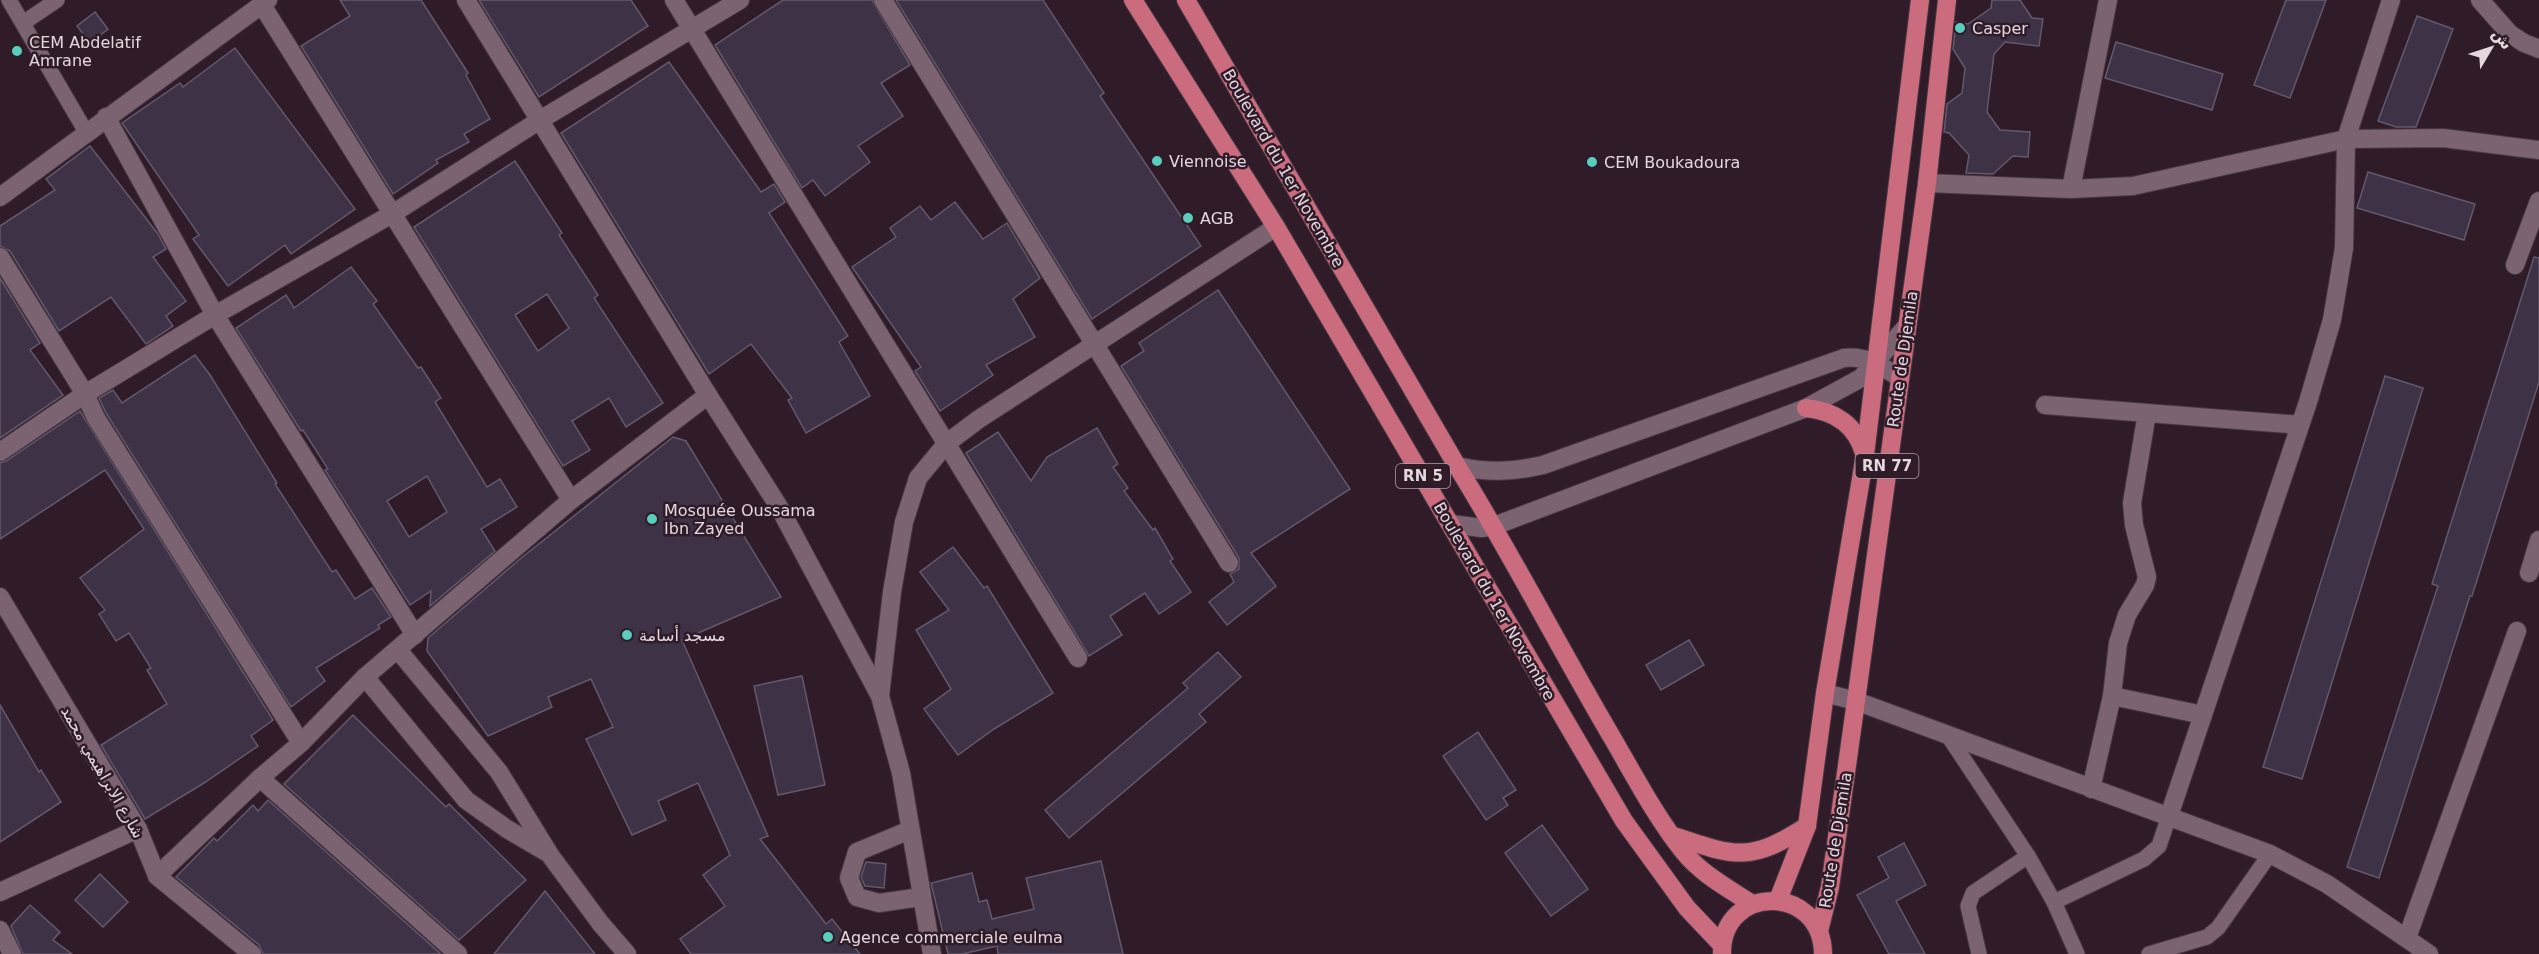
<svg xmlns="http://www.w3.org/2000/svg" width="2539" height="954" font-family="'DejaVu Sans','Noto Naskh Arabic',sans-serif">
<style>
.building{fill:#3d3246;stroke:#64586d;stroke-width:1.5;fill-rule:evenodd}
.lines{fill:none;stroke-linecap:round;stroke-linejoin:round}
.lane-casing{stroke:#473842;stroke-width:17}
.street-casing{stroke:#473842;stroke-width:20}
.primary-casing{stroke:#473842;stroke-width:20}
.lane{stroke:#7b6371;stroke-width:15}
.street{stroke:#7b6371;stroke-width:18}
.primary{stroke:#ca6b7e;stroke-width:18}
.poi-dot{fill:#5acebd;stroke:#2f1c28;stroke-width:2}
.labels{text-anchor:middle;stroke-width:5;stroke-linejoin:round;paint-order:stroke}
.shield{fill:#2f1c28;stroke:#ae9fa7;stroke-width:1.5}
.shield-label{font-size:15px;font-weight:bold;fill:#e4d7de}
.poi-label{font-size:16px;fill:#e4d7de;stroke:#2f1c28;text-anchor:start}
.street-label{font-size:16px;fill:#e4d7de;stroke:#2f1c28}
</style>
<rect width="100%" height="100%" fill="#2f1c28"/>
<g class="building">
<polygon points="340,0 421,0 468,73 466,75 490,119 464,134 469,142 436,160 438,163 393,194 301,46 350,16"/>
<polygon points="479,0 631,0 648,26 539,97"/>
<polygon points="783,0 872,0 910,65 881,83 903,116 858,146 870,162 825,196 813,180 802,188 715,45"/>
<polygon points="896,0 1043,0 1104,93 1100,96 1201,246 1092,319"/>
<polygon points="1992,0 2020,0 2032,18 2043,19 2039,46 2005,42 1994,54 1987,112 2000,130 2030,132 2028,157 2013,156 1993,174 1966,173 1969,155 1949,133 1944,132 1947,104 1962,93 1965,68 1953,49 1956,22 1968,24 1991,8"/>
<polygon points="2286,0 2326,0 2290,98 2254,85"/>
<polygon points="95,12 108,29 90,43 77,26"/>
<polygon points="2417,16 2453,29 2416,127 2396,127 2378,121"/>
<polygon points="2116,42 2223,74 2212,110 2105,78"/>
<polygon points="235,48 355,209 291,254 285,245 228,286 193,239 199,235 122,123 180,83 183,87"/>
<polygon points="669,62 761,192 774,184 785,202 769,213 848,336 839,342 870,396 806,433 788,400 792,398 751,344 709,374 561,133"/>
<polygon points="90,146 158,234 166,249 153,257 186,301 166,316 173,326 146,344 111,297 59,331 10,251 0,246 0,226 55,190 46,179"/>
<path d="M515,161L562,233L559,235L598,295L594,298L663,403L626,427L609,398L572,421L590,450L563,466L414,227ZM547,294L569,328L538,351L515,315Z"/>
<polygon points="2368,172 2475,204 2464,240 2357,208"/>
<polygon points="955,202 983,239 1007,223 1040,278 1013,299 1035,337 986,365 993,375 940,411 915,371 921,367 852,267 896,237 890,228 920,206 931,220"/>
<polygon points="2534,257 2539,258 2539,382 2472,596 2470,596 2379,878 2347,867 2438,586 2432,584"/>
<path d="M351,267L377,301L373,304L418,368L421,367L441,398L435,402L487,487L500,479L517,507L481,529L495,551L430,606L431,591L410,605L325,470L328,469L303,430L301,431L236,328L286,295L294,308ZM427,476L447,512L409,537L387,501Z"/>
<polygon points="0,278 40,343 30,350 63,395 0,438"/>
<polygon points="1218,290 1350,489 1251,553 1276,586 1227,625 1209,602 1234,582 1230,574 1239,569 1239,558 1121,366 1144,351 1139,343"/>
<polygon points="195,355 210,375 277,483 275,484 332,572 336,570 355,599 372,588 391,617 378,625 380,628 316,668 325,681 291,707 106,413 99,398 113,390 122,403"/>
<polygon points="2385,376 2423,388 2302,779 2263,767"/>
<polygon points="80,411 273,720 251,736 258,746 204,783 145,819 101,745 167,704 147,670 151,668 129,633 116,641 99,614 105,610 80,578 144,529 105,470 0,539 0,463 6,461"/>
<polygon points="1097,428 1118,464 1113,467 1128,488 1124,491 1153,530 1155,528 1173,559 1170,561 1191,592 1159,614 1145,593 1110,616 1122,635 1089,656 966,453 998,432 1031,481 1047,457"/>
<polygon points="673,437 686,441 781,597 682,640 768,836 760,839 826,924 832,919 860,954 691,954 680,939 725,906 703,875 730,855 698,783 658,801 666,820 632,835 586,739 613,727 591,679 548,697 552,707 488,736 427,651 428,638 520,559"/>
<polygon points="953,547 984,588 987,586 1053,693 994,729 958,755 924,709 951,689 916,630 949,610 920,572"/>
<polygon points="1689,640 1704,665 1661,690 1646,665"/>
<polygon points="1218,652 1241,677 1199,714 1206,722 1069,838 1045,810 1188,688 1183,683"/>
<polygon points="802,676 825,785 778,795 754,686"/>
<polygon points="0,705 39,772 41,770 61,802 0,842"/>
<polygon points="353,715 446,807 449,804 526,880 459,940 284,784"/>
<polygon points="1478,732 1516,790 1503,798 1508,805 1486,820 1443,756"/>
<polygon points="268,800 441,954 263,954 259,945 176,877 214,838 217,841 253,805 258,811"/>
<polygon points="1542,825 1588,889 1551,916 1505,853"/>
<polygon points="1904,843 1926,885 1896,901 1925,954 1889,954 1857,895 1889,878 1878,857"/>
<polygon points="1101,861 1123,954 998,954 997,946 962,954 948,954 931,883 972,873 979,902 987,900 992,919 1034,909 1026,878"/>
<polygon points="866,862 886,864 884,888 865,886 861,877"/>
<polygon points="100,874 128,902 103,927 75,900"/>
<polygon points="545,891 595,954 494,954"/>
<polygon points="30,905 60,932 53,940 72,954 23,954 11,926"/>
</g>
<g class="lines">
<g class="lane-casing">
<g id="lane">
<polyline points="9,0 86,132"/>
<polyline points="23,23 57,0"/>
<polyline points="1949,737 2028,856 2054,902 2144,859 2159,846 2169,816"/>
<polyline points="2054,902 2077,954"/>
<polyline points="1979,954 1968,906 1973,893 2028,856"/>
<polyline points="2149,954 2207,937 2218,928 2270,854"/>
</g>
</g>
<g class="street-casing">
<g id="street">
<polyline points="466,0 708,395 779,507 880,696"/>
<polyline points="674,0 1078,658"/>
<polyline points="883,0 1229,563"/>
<polyline points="2480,0 2510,34 2524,43 2539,49"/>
<polyline points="262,5 571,500"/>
<polyline points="106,117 215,315 415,635"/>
<polyline points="1927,183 2071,189 2108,0"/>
<polyline points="2071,189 2133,186 2346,139 2443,138 2539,150"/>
<polyline points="0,197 268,0"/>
<polyline points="0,257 85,394 96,418 301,743"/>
<polyline points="2515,265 2539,201"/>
<polyline points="2045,405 2300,425"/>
<polyline points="0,452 85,394 215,315 392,214 540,120 740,0"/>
<path d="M1457,466C1487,473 1513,472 1543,465L1844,358C1865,355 1881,366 1899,377"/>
<polyline points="1451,524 1482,528 1494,526 1806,408 1861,378 1906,327"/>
<polyline points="2529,573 2539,540"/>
<polyline points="0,597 138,829 157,876 252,954"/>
<polyline points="398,650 499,772 550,855 601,924 627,954"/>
<polyline points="365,677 466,800 507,829 548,853"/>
<polyline points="1825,693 1856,701 2270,854 2327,884 2429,954"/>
<polyline points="2112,696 2203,715"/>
<polyline points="260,778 458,954"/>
<polyline points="2091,789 2112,696 2118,643 2127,615 2145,585 2147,577 2134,525 2132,503 2147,413"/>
<polyline points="2169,816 2308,402 2332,320 2344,248 2346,139 2391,0"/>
<polyline points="910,830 857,852 849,878 857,897 879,903 921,897"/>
<polyline points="157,876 260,778 301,743 365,677 571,500 708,395"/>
<polyline points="0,892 138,829"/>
<polyline points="0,930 12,954"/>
<polyline points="2407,938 2517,631"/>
<polyline points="932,954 901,773 880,696 892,592 904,522 918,478 947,443 979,419 1276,227"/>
</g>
</g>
<g class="primary-casing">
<g id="primary">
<polyline points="1133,0 1276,227 1624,821 1687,908 1722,945"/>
<path d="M1186,0L1457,466C1512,555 1560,649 1613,739C1635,777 1656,817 1683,851C1701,874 1728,888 1752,904"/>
<path d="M1806,408C1835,411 1856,425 1864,453"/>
<path d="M1671,835C1734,856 1748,864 1807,826"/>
<polyline points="1778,900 1807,826 1825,693 1865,455 1920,0"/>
<polyline points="1819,931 1830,887 1856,701 1927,183 1947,0"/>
<path d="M1722,954C1721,884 1822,883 1823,954"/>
</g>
</g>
<use href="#lane" class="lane"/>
<use href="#street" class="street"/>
<use href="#primary" class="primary"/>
</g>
<g class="poi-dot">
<circle cx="1960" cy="28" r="6"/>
<circle cx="17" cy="51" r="6"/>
<circle cx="1157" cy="161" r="6"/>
<circle cx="1592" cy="162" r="6"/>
<circle cx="1188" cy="218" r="6"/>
<circle cx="652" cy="519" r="6"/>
<circle cx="627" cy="635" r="6"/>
<circle cx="828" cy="937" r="6"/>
</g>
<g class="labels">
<g class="shield">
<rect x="1855.5" y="454" width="63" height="24" rx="4.5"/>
<rect x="1396" y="464" width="54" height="24" rx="4.5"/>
</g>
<g class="shield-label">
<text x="1887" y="471">RN 77</text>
<text x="1423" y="481">RN 5</text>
</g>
<g class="poi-label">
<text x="1972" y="34">Casper</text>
<text x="29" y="48">CEM Abdelatif<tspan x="29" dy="18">Amrane</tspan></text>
<text x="1169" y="167">Viennoise</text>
<text x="1604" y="168">CEM Boukadoura</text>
<text x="1200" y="224">AGB</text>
<text x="664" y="516">Mosquée Oussama<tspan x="664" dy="18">Ibn Zayed</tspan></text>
<text x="639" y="641">مسجد أسامة</text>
<text x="840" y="943">Agence commerciale eulma</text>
</g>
<g class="street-label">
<text transform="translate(1284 168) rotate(60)" y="6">Boulevard du 1er Novembre</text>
<text transform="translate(1902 359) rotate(-82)" y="6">Route de Djemila</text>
<text transform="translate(1495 601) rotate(60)" y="6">Boulevard du 1er Novembre</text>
<text transform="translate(103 772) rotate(60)" y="6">شارع الابراهيمي محمد</text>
<text transform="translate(1835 840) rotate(-81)" y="6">Route de Djemila</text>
</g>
</g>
<g transform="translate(2491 48) rotate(51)" stroke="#2f1c28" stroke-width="4.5" paint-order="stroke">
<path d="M0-4.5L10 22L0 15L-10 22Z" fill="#e4d7de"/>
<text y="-9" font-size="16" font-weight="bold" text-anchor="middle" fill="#e4d7de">ش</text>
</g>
</svg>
